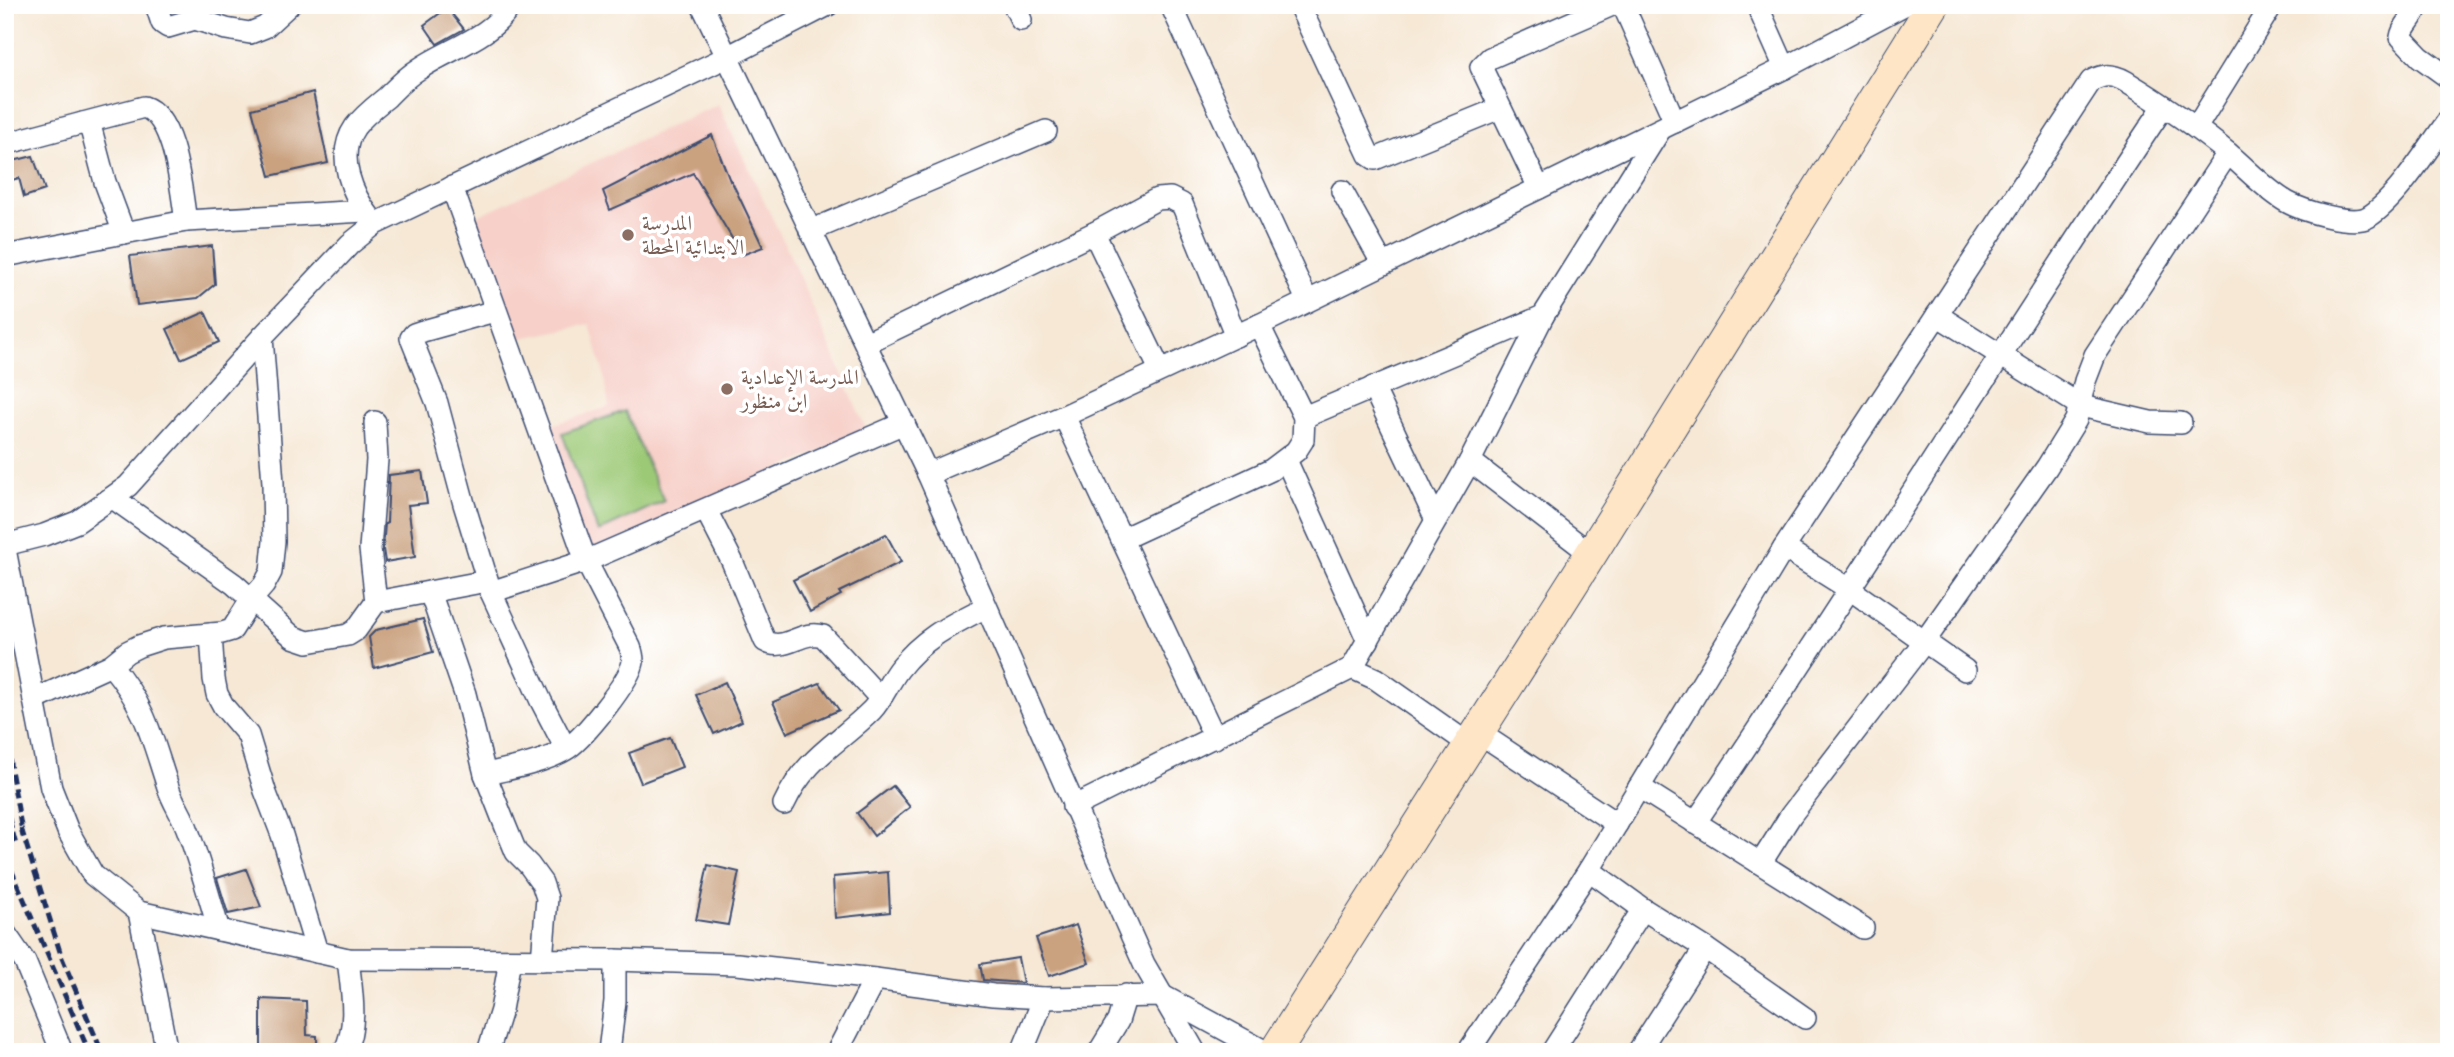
<svg xmlns="http://www.w3.org/2000/svg" width="2454" height="1057" font-family="'Libre Caslon Text',Amiri,serif">
<style>
.built{fill:#f7d0c9}
.green{fill:#9cc976;stroke:#5c7c6a;stroke-width:2}
.building{fill:#caa280}
.lines{fill:none;stroke-linecap:round;stroke-linejoin:round}
.minor-casing{stroke:#3c4b70;stroke-width:24}
.secondary-casing{stroke:#3c4b70;stroke-width:34}
.minor{stroke:#fff;stroke-width:21}
.secondary{stroke:#fde5c5;stroke-width:32}
.rail{stroke:#1b2f5e;stroke-width:5;stroke-dasharray:10 5;stroke-linecap:butt}
.education-dot{fill:#8d6e63;stroke:#fff;stroke-width:2.5}
.labels{text-anchor:middle;stroke-width:7;stroke-linejoin:round;paint-order:stroke}
.education-label{font-size:21px;fill:#785e54;stroke:#fff;text-anchor:start}
</style>
<rect width="100%" height="100%" fill="#fff"/>
<filter id="ink" filterUnits="userSpaceOnUse"><feTurbulence type="fractalNoise" baseFrequency=".0143" numOctaves="2"/><feDisplacementMap in="SourceGraphic" scale="14" xChannelSelector="R" yChannelSelector="G"/><feConvolveMatrix kernelMatrix="1 2 1 2 8 2 1 2 1" color-interpolation-filters="sRGB"/></filter>
<filter id="wash" filterUnits="userSpaceOnUse"><feTurbulence type="fractalNoise" baseFrequency=".00686" numOctaves="4" result="noise"/><feDisplacementMap in="SourceGraphic" scale="28" xChannelSelector="R" yChannelSelector="G"/><feGaussianBlur stdDeviation="1.57" result="paint"/><feColorMatrix in="noise" values="0 0 0 0 0 0 0 0 0 0 0 0 0 0 0 0 0 1.4 0 .05"/><feComposite in="paint" operator="in"/></filter>
<g filter="url(#wash)">
<rect width="100%" height="100%" fill="#f6e8d5"/>
<polygon class="built" points="718,104 788,251 867,431 588,553 545,427 609,407 603,371 590,324 512,340 471,219"/>
<polygon class="green" points="625,411 664,501 598,532 562,433"/>
<g id="blocks">
<g class="building">
<polygon points="447,8 464,29 437,44 424,25"/>
<polygon points="313,92 328,163 270,176 252,109"/>
<polygon points="712,135 730,181 731,180 763,247 742,255 693,173 610,210 603,191"/>
<polygon points="33,156 45,190 24,197 19,178 5,182 5,163"/>
<polygon points="212,246 215,284 198,298 137,305 130,256"/>
<polygon points="205,312 219,342 181,359 167,329"/>
<polygon points="422,471 427,503 408,505 415,557 385,562 383,549 385,524 387,523 389,475"/>
<polygon points="886,534 901,562 839,592 841,595 810,612 793,580"/>
<polygon points="423,619 433,652 374,668 369,637 376,630"/>
<polygon points="725,682 742,721 714,734 696,695"/>
<polygon points="820,683 839,710 787,733 773,702"/>
<polygon points="670,738 682,767 641,783 629,753"/>
<polygon points="893,786 910,807 874,836 857,813"/>
<polygon points="708,865 739,872 728,925 696,920"/>
<polygon points="246,869 261,907 228,914 217,878"/>
<polygon points="888,872 890,912 835,918 833,877"/>
<polygon points="1076,925 1089,963 1049,976 1036,938"/>
<polygon points="1018,958 1023,983 983,980 980,964"/>
<polygon points="261,999 306,1001 307,1035 317,1036 317,1052 261,1052"/>
</g>
</g>
</g>
<g filter="url(#ink)">
<use href="#blocks" fill-opacity="0" stroke="#3c4b70" stroke-width="2"/>
<g class="lines">
<g class="minor-casing">
<g id="minor">
<polyline points="156,5 162,23 168,27 195,19 226,29 250,33 265,27 289,5"/>
<polyline points="702,5 928,474 1144,964 1195,1052"/>
<polyline points="1014,5 1021,20"/>
<polyline points="1171,5 1307,300"/>
<polyline points="1299,5 1369,155 1375,159 1500,108"/>
<polyline points="1623,5 1675,122"/>
<polyline points="1757,5 1785,68"/>
<path d="M2417,5C2416,17 2403,24 2401,37L2420,57L2449,78"/>
<path d="M83,123L144,107C176,117 181,192 186,221"/>
<polyline points="2196,128 2272,5"/>
<polyline points="5,144 83,123 91,129 105,182 124,233"/>
<polyline points="452,187 586,561 491,592"/>
<polyline points="1539,188 1481,67 1490,58 1612,5"/>
<polyline points="1342,191 1382,263"/>
<path d="M372,220C352,195 335,156 355,127C364,115 376,106 387,97C397,87 407,76 419,69C450,48 491,38 511,5"/>
<polyline points="810,231 1046,131"/>
<polyline points="1094,233 1160,370"/>
<polyline points="5,256 186,221 365,211"/>
<polyline points="495,311 423,331 414,334 411,338 437,403 464,504 491,592 541,701 566,749"/>
<polyline points="1937,315 2081,406 2150,422 2181,423"/>
<polyline points="866,343 1094,233 1157,199 1170,198 1182,204 1236,336"/>
<polyline points="1373,387 1436,520"/>
<polyline points="1064,416 1215,738"/>
<polyline points="1304,417 1543,316 1660,130"/>
<polyline points="375,422 377,460 370,549 376,602"/>
<polyline points="1286,460 1368,641"/>
<polyline points="1470,461 1591,554"/>
<polyline points="928,474 1064,416 1259,325 1785,68 1904,5"/>
<polyline points="113,498 234,584 293,637 308,642 348,635 356,630 376,602 487,581"/>
<path d="M706,510L732,561L765,641C784,653 802,629 823,636L880,698"/>
<polyline points="1122,539 1271,470 1296,451 1303,440 1304,417 1259,325"/>
<polyline points="5,545 44,535 77,522 128,486 262,337 350,244 375,224 727,57 828,5"/>
<polyline points="1784,548 1851,590 1965,670"/>
<polyline points="5,549 51,788 68,831 93,875 139,912 348,959 615,960 737,964 875,979 993,995 1044,998 1163,996 1266,1052"/>
<polyline points="430,592 465,694 485,774 505,825 516,852 529,865 542,883 547,898 542,960"/>
<polyline points="211,634 214,679 217,694 224,707 248,735 265,791 282,835 317,952"/>
<path d="M111,665C147,709 151,736 168,787C173,803 183,816 188,831C200,863 209,897 219,930"/>
<polyline points="1352,668 1470,461 1543,316"/>
<polyline points="34,700 111,665 127,652 139,646 164,638 222,633 232,630 251,600 264,585 271,572 274,541 273,483 262,337"/>
<polyline points="1478,732 1617,824"/>
<path d="M485,774C510,769 547,762 568,748C584,737 630,681 633,662C633,657 632,652 630,647L586,561L904,423"/>
<polyline points="1639,787 1758,862 1762,861 1791,815 1924,642 2047,467 2076,420 2085,381 2095,355 2228,153"/>
<path d="M784,804C806,757 838,744 872,710C883,698 889,682 899,669C924,637 951,625 986,607"/>
<polyline points="1073,807 1352,668 1376,679 1470,745"/>
<path d="M1695,823C1855,587 2005,343 2164,106"/>
<polyline points="1758,862 1863,928"/>
<polyline points="1643,909 1705,948 1805,1018"/>
<polyline points="139,912 167,1052"/>
<polyline points="5,933 25,962 62,1052"/>
<path d="M344,1052C359,1025 351,988 348,959"/>
<polyline points="488,1052 501,1010 510,960"/>
<polyline points="609,1052 615,1001 615,960"/>
<polyline points="837,1052 875,979"/>
<polyline points="1022,1052 1044,998"/>
<polyline points="1099,1052 1118,1021 1126,995"/>
<path d="M1468,1052L1589,870L1784,548L2091,81C2104,74 2112,74 2125,81C2161,103 2197,127 2229,154C2248,170 2266,190 2287,202C2303,211 2352,226 2368,217C2397,199 2429,147 2449,119"/>
<polyline points="1552,1052 1643,909 1589,870"/>
<polyline points="1638,1052 1705,948"/>
</g>
</g>
<g class="secondary-casing">
<polyline id="secondary" points="1275,1052 1591,554 1933,5"/>
</g>
<use href="#minor" class="minor"/>
<use href="#secondary" class="secondary"/>
<g class="rail">
<polyline points="5,713 10,764 23,837"/>
<polyline points="5,804 16,845"/>
<polyline points="21,828 62,958 102,1052"/>
<polyline points="5,855 89,1052"/>
</g>
</g>
</g>
<g class="education-dot">
<circle cx="628" cy="235" r="7"/>
<circle cx="727" cy="389" r="7"/>
</g>
<g class="labels">
<g class="education-label">
<text x="642" y="230">المدرسة<tspan x="642" dy="24">الابتدائية المحطة</tspan></text>
<text x="741" y="384">المدرسة الإعدادية<tspan x="741" dy="24">ابن منظور</tspan></text>
</g>
</g>
<rect width="2454" height="1057" fill="none" stroke="#fff" stroke-width="28"/>
</svg>
